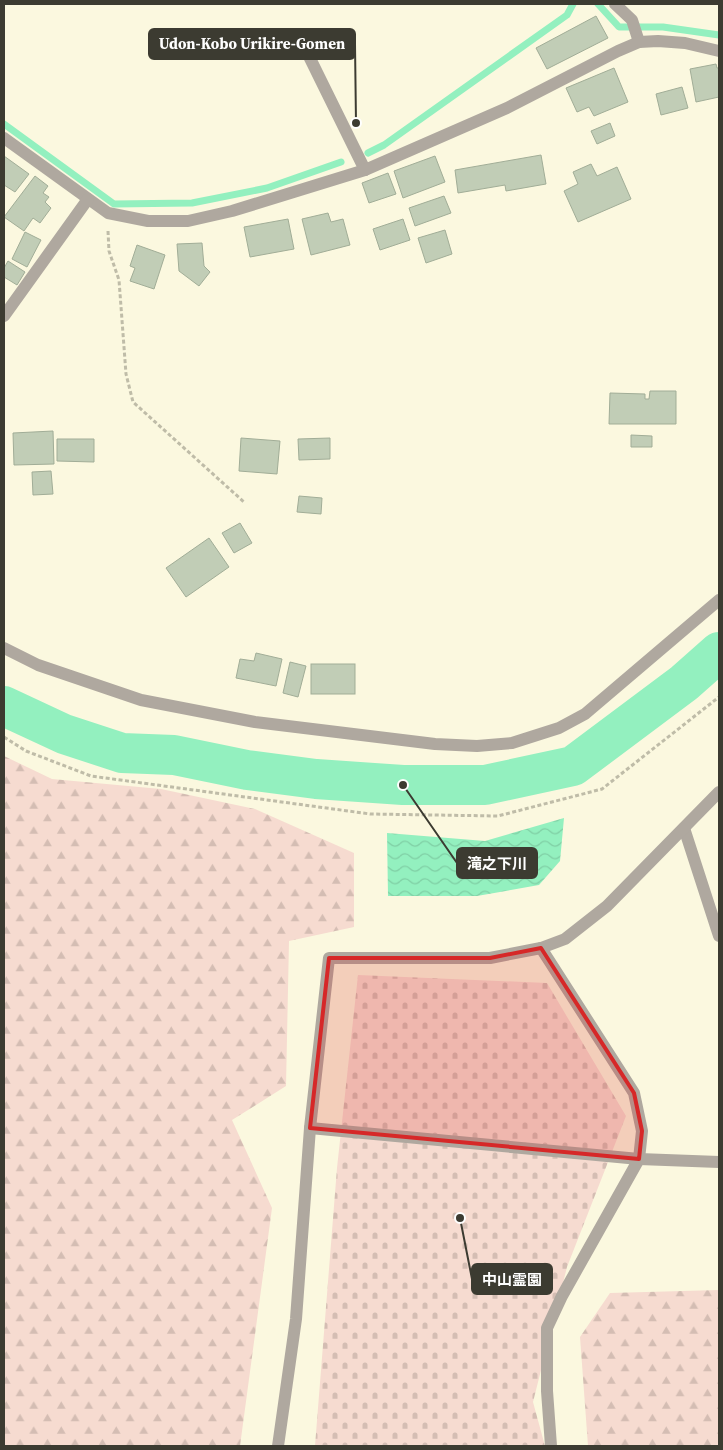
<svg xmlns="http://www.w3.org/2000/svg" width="723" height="1450" font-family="'Source Serif 4','Noto Sans JP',serif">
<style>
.forest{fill:url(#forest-firs)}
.cemetery{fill:url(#cemetery-stones)}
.water{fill:url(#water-waves)}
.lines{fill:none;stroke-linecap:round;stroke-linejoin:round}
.stream{stroke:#93f0bf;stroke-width:7}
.river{stroke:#93f0bf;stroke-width:40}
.building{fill:#c1cdb6;stroke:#a1ad97}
.path{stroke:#bfbca8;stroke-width:3;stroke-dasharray:4 2.5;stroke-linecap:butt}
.minor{stroke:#afa89f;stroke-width:12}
.marked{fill:#d62828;fill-opacity:0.2;stroke:#d62828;stroke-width:4;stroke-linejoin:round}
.leader{fill:none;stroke:#3c3b31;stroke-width:2}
.callout-dot{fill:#3c3b31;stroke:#fff;stroke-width:2}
.callout{fill:#3c3b31;stroke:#3c3b31;stroke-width:2}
.callout-label{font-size:15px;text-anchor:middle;font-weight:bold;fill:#fff}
</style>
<defs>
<pattern id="forest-firs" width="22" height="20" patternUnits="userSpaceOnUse" patternTransform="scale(1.25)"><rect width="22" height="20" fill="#f6dbd0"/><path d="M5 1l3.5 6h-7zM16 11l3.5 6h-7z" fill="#d4bdb3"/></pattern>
<pattern id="cemetery-stones" width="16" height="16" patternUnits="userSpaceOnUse" patternTransform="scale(1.25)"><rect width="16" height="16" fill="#f6dbd0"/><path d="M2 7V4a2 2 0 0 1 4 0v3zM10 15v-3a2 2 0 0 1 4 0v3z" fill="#d4bdb3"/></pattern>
<pattern id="water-waves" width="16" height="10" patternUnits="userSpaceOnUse" patternTransform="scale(1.25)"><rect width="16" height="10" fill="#93f0bf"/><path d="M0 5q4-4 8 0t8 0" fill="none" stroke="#80cfa5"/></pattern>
</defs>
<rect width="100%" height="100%" fill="#fbf8df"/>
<g class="forest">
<polygon points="4,756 52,779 161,789 255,809 354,853 354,927 289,941 286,1086 232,1120 272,1208 240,1446 4,1446"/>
<polygon points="719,1290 719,1446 588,1446 580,1337 610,1293"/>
</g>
<polygon class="cemetery" points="358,975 547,983 626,1116 567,1267 533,1402 545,1446 315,1446 337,1168"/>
<polygon class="water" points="564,818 560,861 539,885 477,896 388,896 387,833 485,841"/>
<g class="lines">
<g class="stream">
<polyline points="598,4 619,27 663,27 719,35"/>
<polyline points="4,124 114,204 192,203 267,188 341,162"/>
<polyline points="368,153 384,145 567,15 573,4"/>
</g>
<polyline class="river" points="4,706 64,734 122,753 174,755 247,770 316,779 403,785 485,785 573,766 684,683 719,652"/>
</g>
<g class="building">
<polygon points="596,16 608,38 547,69 536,48"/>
<polygon points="716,64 717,68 719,68 719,97 696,102 690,69"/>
<polygon points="614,68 628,102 594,116 589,107 577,112 566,88"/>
<polygon points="682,87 688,108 661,115 656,94"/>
<polygon points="610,123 615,136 597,144 591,131"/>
<polygon points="541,155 546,184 506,191 505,185 458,193 455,170"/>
<polygon points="4,156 29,174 15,192 4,185"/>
<polygon points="435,156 445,182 403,198 394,171"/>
<polygon points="591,164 597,176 617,167 631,199 578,222 564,191 578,184 573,172"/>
<polygon points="388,173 396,194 369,203 362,183"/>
<polygon points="35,176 48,186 43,193 49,197 45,202 51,208 40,223 33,218 24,231 4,217"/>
<polygon points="444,196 451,213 415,226 409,208"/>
<polygon points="328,213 331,222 343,219 350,245 311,255 302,219"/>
<polygon points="288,219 294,249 250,257 244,227"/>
<polygon points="403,219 410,240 380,250 373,229"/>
<polygon points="445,230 452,254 426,263 418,238"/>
<polygon points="25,232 41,240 27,267 12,259"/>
<polygon points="202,243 204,266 210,272 199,286 179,271 177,244"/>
<polygon points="137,245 165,255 154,289 130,281 135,268 130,266"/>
<polygon points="8,261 25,272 17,285 4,277 4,268"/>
<polygon points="650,391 676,391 676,424 609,424 610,393 645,394 645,399 649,399"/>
<polygon points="53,431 54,464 14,465 13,433"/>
<polygon points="631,435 652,436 652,447 631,447"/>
<polygon points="241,438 280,441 277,474 239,471"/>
<polygon points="330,438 330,459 299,460 298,439"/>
<polygon points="57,439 94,439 94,462 57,461"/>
<polygon points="51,471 53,494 33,495 32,472"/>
<polygon points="299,496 322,498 321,514 297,512"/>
<polygon points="240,523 252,543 234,553 222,533"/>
<polygon points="209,538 229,567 186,597 166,568"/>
<polygon points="256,653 282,659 276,686 236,678 240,659 254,661"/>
<polygon points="290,662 306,666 298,697 283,693"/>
<rect x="311" y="664" width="44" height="30"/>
</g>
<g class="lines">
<g class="path">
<polyline points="108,231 109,251 119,280 126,374 133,402 244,502"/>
<polyline points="4,737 26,751 91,776 370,814 498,816 602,789 719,697"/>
</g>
<g class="minor">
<polyline points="615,4 632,20 639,42"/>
<polyline points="300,38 365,170"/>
<polyline points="4,138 108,213 148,221 188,221 232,211 365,170 507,108 618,51 639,42 658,41 685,43 719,51"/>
<polyline points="4,316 88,199"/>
<polyline points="4,648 38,665 141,700 255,722 435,744 477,746 512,743 559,728 585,714 719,600"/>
<polyline points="684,828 719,936"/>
<polyline points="541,948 634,1093 642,1131 639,1159 562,1296 547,1328 547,1391 551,1446"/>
<polyline points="310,1128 639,1159 719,1162"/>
<polyline points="278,1446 296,1319 310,1128 329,958 490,958 541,948 565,939 607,906 719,792"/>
</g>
</g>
<path class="marked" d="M541,948L634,1093L642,1131L639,1159L310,1128L329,958H490Z"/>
<path class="leader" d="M356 123L355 44M403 785L457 863M460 1218L472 1279"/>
<g class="callout-dot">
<circle cx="356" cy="123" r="5"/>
<circle cx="403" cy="785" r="5"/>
<circle cx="460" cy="1218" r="5"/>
</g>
<g class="callout">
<rect x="149" y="29" width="206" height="30" rx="5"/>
<rect x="457" y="848" width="80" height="30" rx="5"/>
<rect x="472" y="1264" width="80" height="30" rx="5"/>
</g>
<g class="callout-label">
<text x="252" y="49">Udon-Kobo Urikire-Gomen</text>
<text x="497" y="869">滝之下川</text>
<text x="512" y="1285">中山霊園</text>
</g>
<rect width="723" height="1450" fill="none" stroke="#3c3b31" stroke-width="10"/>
</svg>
